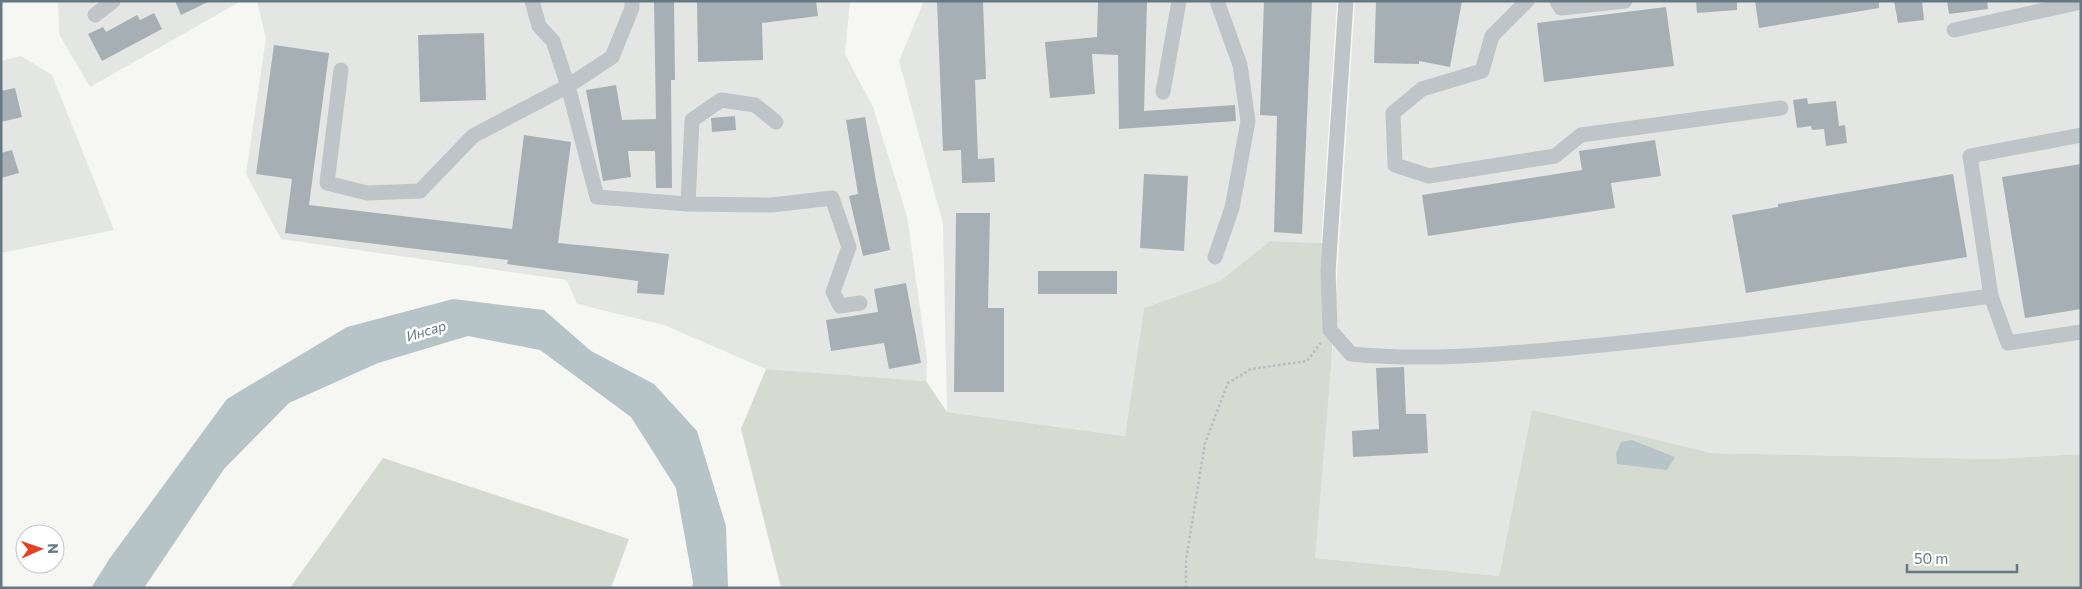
<svg xmlns="http://www.w3.org/2000/svg" width="2082" height="589" font-family="Commissioner,sans-serif">
<style>
.built{fill:#e4e6e4}
.green{fill:#d6dbd2}
.water{fill:#b6c4c7}
.building{fill:#a6b0b4}
.lines{fill:none;stroke-linecap:round;stroke-linejoin:round}
.path{stroke:#b8bcbe;stroke-width:2.5;stroke-dasharray:2.5 2.5;stroke-linecap:butt}
.minor{stroke:#bec4c7;stroke-width:15}
.labels{text-anchor:middle;stroke-width:5;stroke-linejoin:round;paint-order:stroke}
.water-label{font-size:14px;font-style:italic;fill:#607b81;stroke:#fff}
</style>
<rect width="100%" height="100%" fill="#f6f6f3"/>
<g class="built">
<polygon points="58,1 241,1 90,87 59,34"/>
<polygon points="257,1 850,1 845,54 873,107 907,216 927,358 926,381 766,369 664,325 577,304 567,280 281,239 246,174 266,38"/>
<polygon points="924,1 1337,1 1321,243 1270,241 1220,281 1144,308 1125,436 947,412 943,224 899,61"/>
<polygon points="1355,1 2081,1 2081,454 1993,459 1712,453 1532,411 1499,576 1314,558 1331,368"/>
<polygon points="21,56 52,75 114,230 1,253 1,61"/>
</g>
<g class="green">
<polygon points="1270,241 1321,243 1337,247 1331,368 1315,558 1499,576 1532,410 1712,453 1993,459 2081,454 2081,588 781,588 741,429 766,369 926,381 947,412 1125,436 1144,308 1220,281"/>
<polygon points="383,458 629,539 611,588 290,588"/>
</g>
<g class="water">
<polygon points="453,299 544,310 591,351 654,384 697,431 726,526 728,588 692,588 693,582 676,488 631,417 540,350 468,336 378,363 289,403 224,469 144,588 91,588 110,558 227,399 347,327"/>
<polygon points="1632,440 1675,457 1667,470 1617,464 1616,454 1621,442"/>
</g>
<g class="building">
<polygon points="175,1 210,1 181,15"/>
<polygon points="654,1 674,1 675,80 671,80 672,188 656,188 655,151 628,151 631,177 603,181 586,90 616,85 622,120 656,119"/>
<polygon points="697,1 816,1 818,16 762,23 763,60 698,62"/>
<polygon points="937,1 983,1 986,79 975,80 978,159 994,158 995,182 962,183 961,150 943,151"/>
<polygon points="1098,1 1147,1 1144,111 1235,105 1236,121 1119,129 1118,55 1092,54 1095,94 1050,98 1045,42 1097,37"/>
<polygon points="1264,1 1312,1 1302,234 1274,232 1277,116 1260,115"/>
<polygon points="1376,1 1462,1 1450,67 1419,61 1419,64 1374,63"/>
<polygon points="1696,1 1737,1 1737,10 1697,13"/>
<polygon points="1755,1 1879,1 1879,8 1759,28"/>
<polygon points="1894,1 1922,1 1924,20 1898,23"/>
<polygon points="1947,1 1987,1 1988,9 1949,14"/>
<polygon points="1666,7 1674,66 1544,82 1537,23"/>
<polygon points="154,13 162,29 102,61 88,34 103,27 106,32 137,15 140,20"/>
<polygon points="484,33 486,100 420,102 418,35"/>
<polygon points="274,45 329,53 309,205 512,229 524,135 571,142 558,243 669,254 664,295 637,293 638,281 507,264 508,260 285,233 292,179 256,174"/>
<polygon points="15,88 22,117 1,122 1,91"/>
<polygon points="1807,98 1808,104 1836,101 1839,126 1845,125 1847,143 1826,146 1824,129 1812,130 1811,126 1797,128 1793,100"/>
<polygon points="735,116 736,130 712,132 711,118"/>
<polygon points="865,117 876,181 890,250 863,256 849,196 858,194 846,120"/>
<polygon points="1655,140 1661,176 1611,183 1615,208 1428,236 1422,195 1582,170 1579,151"/>
<polygon points="12,150 19,173 1,178 1,153"/>
<polygon points="2081,164 2081,309 2025,318 2002,177"/>
<polygon points="1144,174 1188,176 1184,251 1140,248"/>
<polygon points="1953,174 1967,257 1746,293 1732,215 1778,207 1778,204"/>
<polygon points="956,213 990,213 988,308 1004,308 1004,392 954,392"/>
<rect x="1038" y="271" width="79" height="23"/>
<polygon points="906,283 921,363 889,369 884,343 831,351 826,320 878,312 874,289"/>
<polygon points="1404,367 1406,414 1426,414 1428,453 1353,457 1352,431 1379,429 1376,368"/>
</g>
<g class="lines">
<polyline class="path" points="1186,588 1186,560 1205,443 1228,383 1251,369 1307,361 1322,341"/>
<g class="minor">
<polyline points="632,1 632,8 612,57 568,86 597,197 688,204 772,205 832,198 849,247 833,292 840,306 860,303"/>
<path d="M1346,1L1328,271L1330,330L1351,354C1430,362 1513,353 1592,346C1726,333 1858,314 1991,296L2008,343L2081,332"/>
<polyline points="1527,1 1492,36 1482,71 1422,89 1393,113 1395,165 1429,176 1555,156 1581,135 1781,108"/>
<polyline points="1557,1 1561,8 1625,1"/>
<polyline points="95,15 113,1"/>
<polyline points="1954,30 2081,2"/>
<polyline points="341,70 327,183 367,193 420,191 473,136 568,86 553,41 539,26 532,1"/>
<polyline points="1163,92 1179,1"/>
<polyline points="688,204 692,120 721,100 755,105 776,122"/>
<polyline points="1215,257 1232,208 1248,121 1240,65 1217,1"/>
<polyline points="1991,296 1970,156 2081,135"/>
</g>
</g>
<g class="labels">
<g class="water-label">
<text transform="translate(426 331) rotate(-17)" y="5">Инсар</text>
</g>
</g>
<rect width="2082" height="589" fill="none" stroke="#647984" stroke-width="5"/>
<g transform="translate(40 549) rotate(88)"><circle r="24" fill="#ffffff" stroke="#c1c9ce"/>
<path d="M0-4L9 19L0 12L-9 19Z" fill="#e64122"/>
<text y="-8" font-size="14" font-weight="bold" text-anchor="middle" fill="#647984">N</text>
</g>
<path d="M1907 564v8h110v-8" fill="none" stroke="#647984" stroke-width="2.5"/>
<text x="1914" y="564" font-size="15" fill="#647984" stroke="#ffffff" stroke-width="4" paint-order="stroke">50 m</text>
</svg>
